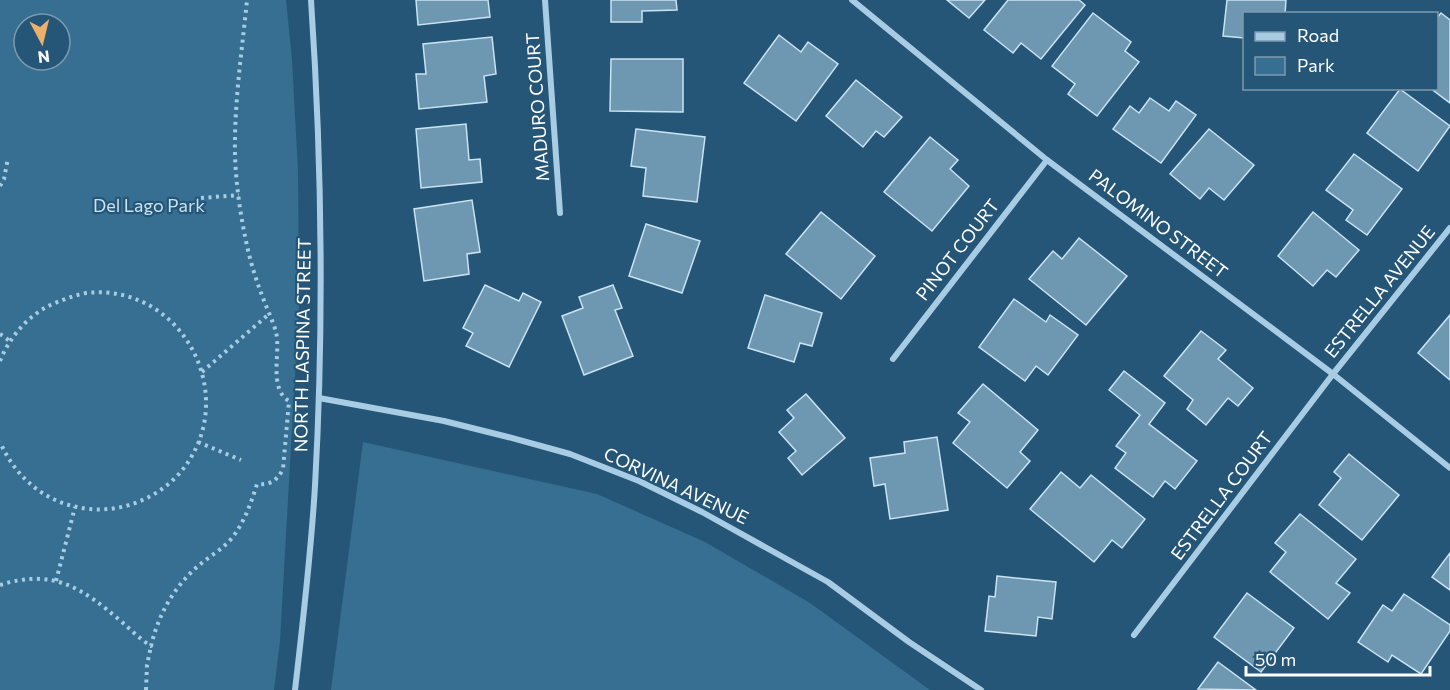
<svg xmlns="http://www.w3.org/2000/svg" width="1450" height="690" font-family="Commissioner,sans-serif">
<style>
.green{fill:#366f92;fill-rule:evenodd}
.building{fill:#6e97b1;stroke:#c9e3f2;stroke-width:1.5}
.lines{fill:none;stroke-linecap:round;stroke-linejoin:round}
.path{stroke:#a7cce3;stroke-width:4;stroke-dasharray:3 4.5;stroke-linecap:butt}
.minor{stroke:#a7cce3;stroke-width:6}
.labels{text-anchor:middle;stroke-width:4.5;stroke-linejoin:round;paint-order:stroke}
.street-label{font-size:18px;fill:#fff;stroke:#255677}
.park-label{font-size:18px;fill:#c9e3f2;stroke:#255677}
</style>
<rect width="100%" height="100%" fill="#255677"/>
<g class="green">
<path d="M0,0H286L292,60L298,171L299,306L280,641L274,690H0ZM24,24H60V60H24Z"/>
<polygon points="363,442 597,494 705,542 810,603 930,690 331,690"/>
</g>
<g class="building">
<polygon points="416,0 488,0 490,17 418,25"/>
<polygon points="611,0 676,0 677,10 642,11 642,22 611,22"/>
<polygon points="947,0 985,0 969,18"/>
<polygon points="1008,0 1079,0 1085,5 1041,59 1021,43 1013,53 984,30"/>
<polygon points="1227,0 1286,0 1285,14 1244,14 1244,38 1223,36"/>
<polygon points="1093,13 1131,42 1125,51 1139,62 1097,116 1068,94 1075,84 1052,66"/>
<polygon points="1441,13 1450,20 1450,103 1430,88 1436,88 1436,19"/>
<polygon points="779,35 801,52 808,42 838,64 796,121 744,83"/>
<polygon points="492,37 496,74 484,76 487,102 419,109 416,74 426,74 423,44"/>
<polygon points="611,59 683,59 683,112 610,111"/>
<polygon points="856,80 902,117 884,137 876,131 863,147 826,116"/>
<polygon points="1400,89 1450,126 1418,171 1367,133"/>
<polygon points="1150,98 1169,111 1176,101 1196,115 1161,163 1113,129 1130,106 1139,113"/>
<polygon points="466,124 469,160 480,159 482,182 421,188 416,129"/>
<polygon points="636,129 705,137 697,202 643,196 646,168 631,166"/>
<polygon points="1209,129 1254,165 1224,200 1209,188 1200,199 1170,174"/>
<polygon points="930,137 958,160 950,169 969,186 932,231 884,192"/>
<polygon points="1354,154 1402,189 1367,235 1346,220 1353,210 1326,190"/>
<polygon points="472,200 480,252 467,254 469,274 424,281 414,209"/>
<polygon points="821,212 875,256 841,299 786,254"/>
<polygon points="1313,212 1359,250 1336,277 1327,270 1313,286 1278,256"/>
<polygon points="646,224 700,241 682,293 629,276"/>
<polygon points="1079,238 1127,276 1086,325 1029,279 1053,251 1062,259"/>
<polygon points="485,285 519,301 523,293 541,302 509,367 466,346 473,333 463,328"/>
<polygon points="613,285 622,308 615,310 633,356 584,375 562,316 583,308 579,297"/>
<polygon points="765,295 822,313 812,346 800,343 794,362 748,348"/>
<polygon points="1014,299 1046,322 1050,315 1078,335 1048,375 1036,366 1025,381 979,347"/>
<polygon points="1450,315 1450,380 1418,353"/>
<polygon points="1201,331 1226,350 1218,359 1253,388 1238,406 1228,398 1206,425 1187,409 1193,400 1164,376"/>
<polygon points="1124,371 1165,403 1149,424 1197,461 1175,489 1165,481 1153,497 1115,468 1126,453 1116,446 1140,415 1109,390"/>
<polygon points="983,384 1038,430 1020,452 1030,461 1007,488 953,443 970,422 958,413"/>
<polygon points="806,394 845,438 802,475 788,458 796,451 779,432 794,418 787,410"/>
<polygon points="937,437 948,510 890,519 885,484 874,486 870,458 905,453 904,442"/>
<polygon points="1349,454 1399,495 1362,540 1319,505 1341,478 1334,472"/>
<polygon points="1061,472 1080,488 1091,475 1145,519 1122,548 1112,540 1094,562 1030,509"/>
<polygon points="1300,514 1356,559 1336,583 1350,593 1328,619 1270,572 1286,552 1275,543"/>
<polygon points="1450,553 1450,590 1432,577"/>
<polygon points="997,576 1056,582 1052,619 1038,617 1036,636 985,631 989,596 995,597"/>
<polygon points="1247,593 1294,628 1261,672 1214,637"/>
<polygon points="1404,594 1450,625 1450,631 1421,674 1392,655 1388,662 1358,642 1383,605 1392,611"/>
<polygon points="1218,662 1256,690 1198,689"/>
</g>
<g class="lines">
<g class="path">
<polyline points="0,186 4,179 8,158"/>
<polyline points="201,198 239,195"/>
<polyline points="0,334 10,341"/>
<path d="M0,361C10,336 30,313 55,303C65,299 75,295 86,293C185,282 245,403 177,476C155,499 122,512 90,509C48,505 17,480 0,442"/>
<polyline points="202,372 269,314"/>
<polyline points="198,442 241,460"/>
<polyline points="56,581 75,507"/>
<path d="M0,585C54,568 82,588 122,622C131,630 140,639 151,646C158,616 173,588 197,567C208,557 222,550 232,538C245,521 251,503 257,484C270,485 277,481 283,469L289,401C268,388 281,353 276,332C273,321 267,309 263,298C256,280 250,261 246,241C240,213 236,184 235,155C234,103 242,51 247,0"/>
<polyline points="146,690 147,665 151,646"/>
</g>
<g class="minor">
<polyline points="545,0 560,213"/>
<polyline points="852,0 1047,160 1333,374 1450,468"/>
<polyline points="893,359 1047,160"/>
<polyline points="319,398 444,421 508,437 570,454 639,481 702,512 828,582 909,642 981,690"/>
<polyline points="1134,635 1333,374 1450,228"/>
<path d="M295,690C303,622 311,554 315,486C324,325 322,162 311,0"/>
</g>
</g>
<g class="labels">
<g class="street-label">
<text transform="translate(538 107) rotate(-94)" y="6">MADURO COURT</text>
<text transform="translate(1158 224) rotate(37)" y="6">PALOMINO STREET</text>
<text transform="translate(958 250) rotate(-52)" y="6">PINOT COURT</text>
<text transform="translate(1380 292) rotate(-51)" y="6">ESTRELLA AVENUE</text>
<text transform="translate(303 345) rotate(-89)" y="6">NORTH LASPINA STREET</text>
<text transform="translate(676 486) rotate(25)" y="6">CORVINA AVENUE</text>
<text transform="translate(1222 496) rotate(-53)" y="6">ESTRELLA COURT</text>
</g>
<g class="park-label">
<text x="149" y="212">Del Lago Park</text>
</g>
</g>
<rect x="1243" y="12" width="195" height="78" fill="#255677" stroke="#7c9aad" stroke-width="1.5"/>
<rect x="1255" y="32" width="30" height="9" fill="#a7cce3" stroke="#7c9aad" stroke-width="1.5"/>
<text x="1297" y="42" font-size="18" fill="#ffffff">Road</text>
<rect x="1255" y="57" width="30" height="18" fill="#366f92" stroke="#7c9aad" stroke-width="1.5"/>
<text x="1297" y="72" font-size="18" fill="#ffffff">Park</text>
<g transform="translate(42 42) rotate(173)"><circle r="28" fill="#255677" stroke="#7c9aad" stroke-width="1.5"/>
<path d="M0-4.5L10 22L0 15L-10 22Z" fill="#ebb16c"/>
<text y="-9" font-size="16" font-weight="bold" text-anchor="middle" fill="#ffffff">N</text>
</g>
<path d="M1246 666v9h184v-9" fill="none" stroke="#ffffff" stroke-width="3"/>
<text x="1255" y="666" font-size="18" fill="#ffffff" stroke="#255677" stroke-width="4.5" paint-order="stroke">50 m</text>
</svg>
